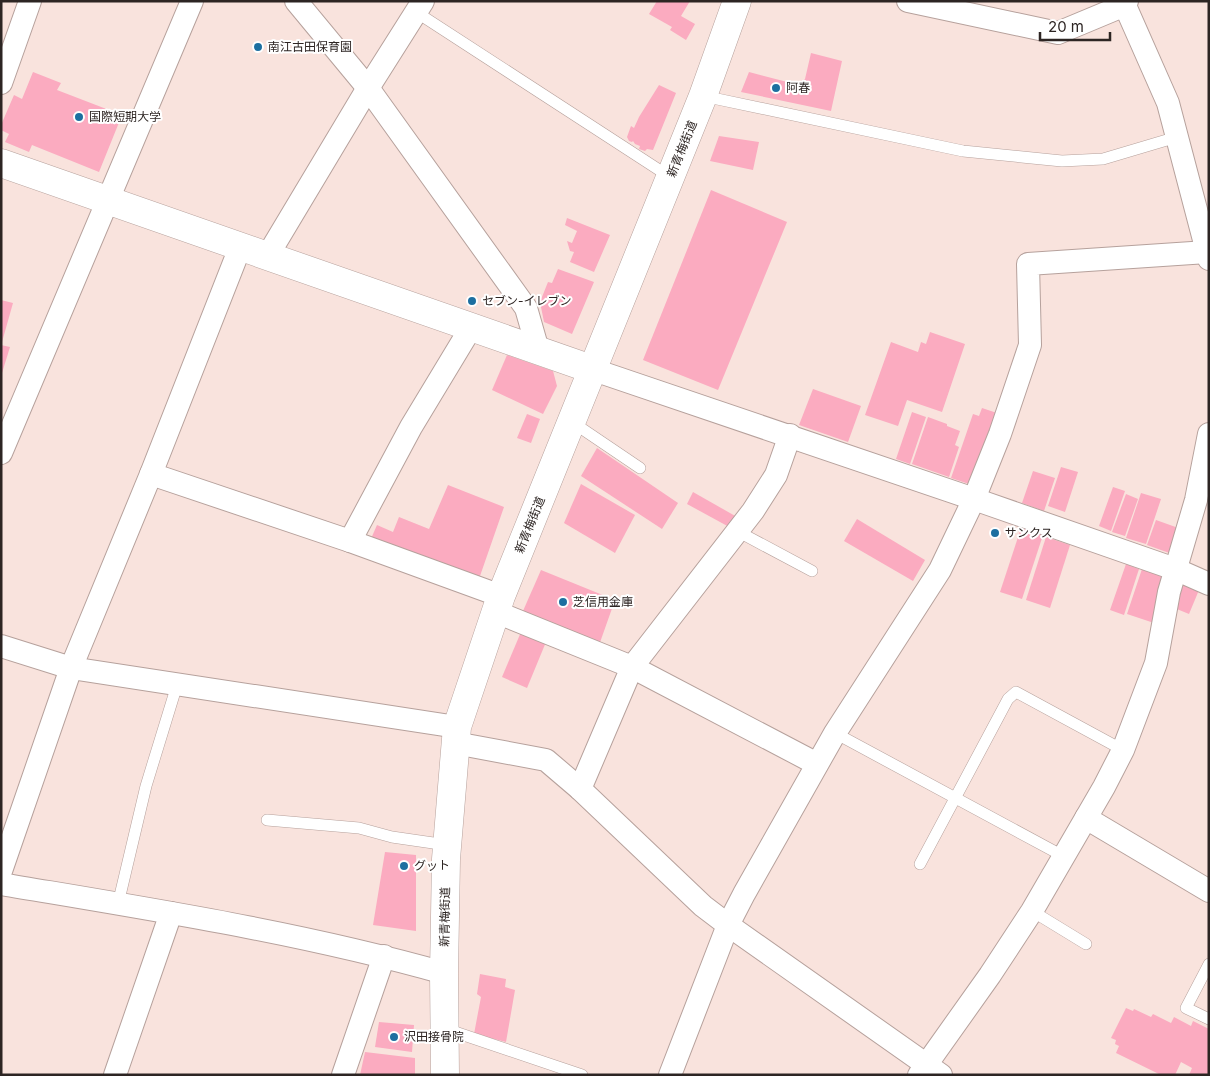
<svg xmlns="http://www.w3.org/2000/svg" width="1210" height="1076" font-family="Inter,'Noto Sans JP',sans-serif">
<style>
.building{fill:#fbabc0}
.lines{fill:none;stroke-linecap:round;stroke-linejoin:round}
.lane-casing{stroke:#b6a19c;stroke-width:12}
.street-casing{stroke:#b6a19c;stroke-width:24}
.secondary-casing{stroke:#b6a19c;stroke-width:29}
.lane{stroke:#fff;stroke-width:11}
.street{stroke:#fff;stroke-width:22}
.secondary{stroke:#fff;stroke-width:28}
.poi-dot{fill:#1d6fa0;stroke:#fff;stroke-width:2}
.labels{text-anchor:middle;stroke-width:4;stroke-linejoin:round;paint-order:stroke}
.poi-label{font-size:12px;fill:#2d2523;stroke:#fff;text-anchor:start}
.street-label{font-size:12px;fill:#2d2523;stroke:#fff}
</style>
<rect width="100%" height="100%" fill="#f9e3dd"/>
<g class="building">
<polygon points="657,1 690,1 681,16 695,24 686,40 670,30 672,27 649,14"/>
<polygon points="811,53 842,61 831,111 741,92 749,72 795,84 805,79"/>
<polygon points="33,72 61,83 57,90 122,115 99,172 32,145 29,152 5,142 9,134 1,130 1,125 14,95 22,99"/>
<polygon points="659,85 676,93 653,150 647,149 645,151 639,149 640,146 635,144 633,141 632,142 629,141 627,137 631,126 634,128 639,117"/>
<polygon points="719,136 759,142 753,170 710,161"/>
<polygon points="711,190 787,222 718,390 643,360"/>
<polygon points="567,218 610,235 594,272 570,262 574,252 570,251 567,241 572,243 577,231 565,225"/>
<polygon points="558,269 594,282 572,334 544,322 540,302 548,282 552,283"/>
<polygon points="1,300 13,303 2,342 1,342"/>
<polygon points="930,332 965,344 942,412 907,400 898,426 865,415 891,342 918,352 921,342 926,344"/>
<polygon points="1,345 10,347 2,373 1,373"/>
<polygon points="507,355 553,371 557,386 543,414 492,390"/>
<polygon points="813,389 861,406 848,442 799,425"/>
<polygon points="982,408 997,413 972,485 951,478 973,414 979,416"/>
<polygon points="912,412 926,417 910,464 896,459"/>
<polygon points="527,414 540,419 531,443 517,438"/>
<polygon points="928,417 947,424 947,426 960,431 955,445 959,447 949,477 912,464"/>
<polygon points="597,448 678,503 662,529 581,476"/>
<polygon points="1061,467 1078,472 1065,512 1048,506"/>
<polygon points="1033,471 1055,478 1044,511 1022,503"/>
<polygon points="581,484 635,515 615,553 564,523"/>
<polygon points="448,485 504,507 480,576 470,580 370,541 377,525 393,532 399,517 429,529"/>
<polygon points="1113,487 1125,491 1111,531 1099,526"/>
<polygon points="693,492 737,517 731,528 687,504"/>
<polygon points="1141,493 1161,499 1146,544 1126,538"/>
<polygon points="1126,494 1138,499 1125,536 1112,532"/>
<polygon points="857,519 925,560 913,581 844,541"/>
<polygon points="1156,520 1184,530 1175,555 1147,545"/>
<polygon points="1021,528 1043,535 1022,599 1000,592"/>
<polygon points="1046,537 1070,545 1050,608 1026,600"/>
<polygon points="1126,564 1139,569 1124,615 1110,610"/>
<polygon points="1142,569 1169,578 1154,623 1127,614"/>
<polygon points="541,570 615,600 598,648 523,611"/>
<polygon points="1182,583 1199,590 1189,614 1172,607"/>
<polygon points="521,632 546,642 527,688 502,677"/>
<polygon points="385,852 416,855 416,931 373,925"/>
<polygon points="480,974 506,979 505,987 515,990 506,1042 474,1034 481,997 477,994"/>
<polygon points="1126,1008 1133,1011 1134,1009 1151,1017 1153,1014 1171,1023 1174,1017 1191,1026 1193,1021 1209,1029 1209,1075 1189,1075 1192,1068 1181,1062 1175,1075 1161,1075 1116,1053 1119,1046 1115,1044 1116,1040 1111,1038"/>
<polygon points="379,1022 414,1025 412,1052 375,1047"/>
<polygon points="365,1052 415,1058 415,1075 360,1075"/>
</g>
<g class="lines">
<g class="lane-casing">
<g id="lane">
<polyline points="416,12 670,177"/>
<polyline points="703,96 963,151 1062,161 1103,159 1177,137"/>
<polyline points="572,422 640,468"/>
<polyline points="737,531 812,571"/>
<polyline points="835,733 1063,856"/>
<polyline points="267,820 359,828 392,837 447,845"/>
<polyline points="920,864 1008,699 1016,692 1123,750"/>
<polyline points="118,904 146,786 177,685"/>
<polyline points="1032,911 1086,944"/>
<polyline points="1209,964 1186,1008 1209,1019"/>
<polyline points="446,1029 582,1075"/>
</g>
</g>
<g class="street-casing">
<g id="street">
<polyline points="296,1 368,88 526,308 538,350"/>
<polyline points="908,1 1058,33 1125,5 1127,1"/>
<polyline points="1123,1 1168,103 1209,259"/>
<polyline points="1,83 30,1"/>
<polyline points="268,255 368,88 423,1"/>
<polyline points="594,370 974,499 1175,569 1209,584"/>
<polyline points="1,453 192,1"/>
<polyline points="151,474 350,541 501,596"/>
<polyline points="350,541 411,427 472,326"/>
<polyline points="496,612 632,667 817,764"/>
<polyline points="1,646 71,668 457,727"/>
<polyline points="455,743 546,760 580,789 703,906 728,925 941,1075"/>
<polyline points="580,789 632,667 753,511 776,475 790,435"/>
<polyline points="1086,818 1209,891"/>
<polyline points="1,871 71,668 151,474 241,245"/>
<path d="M1,884C149,909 299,932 444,973"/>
<polyline points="115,1075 171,913"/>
<polyline points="343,1075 384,956"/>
<polyline points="670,1075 728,925 744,894 835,733 940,570 974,499 1000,434 1030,345 1028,264 1207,252"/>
<polyline points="919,1075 990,975 1032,911 1104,787 1123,750 1156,663 1169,592 1196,500 1209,434"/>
</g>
</g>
<g class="secondary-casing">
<g id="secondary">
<polyline points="1,163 594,370"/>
<polyline points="445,1075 444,973 446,859 457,727 501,596 703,96 737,1"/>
</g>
</g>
<use href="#lane" class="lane"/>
<use href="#street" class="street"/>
<use href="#secondary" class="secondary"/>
</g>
<g class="poi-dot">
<circle cx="258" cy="47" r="5"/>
<circle cx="776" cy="88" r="5"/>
<circle cx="79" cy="117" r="5"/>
<circle cx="472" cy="301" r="5"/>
<circle cx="995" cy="533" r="5"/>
<circle cx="563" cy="602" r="5"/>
<circle cx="404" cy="866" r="5"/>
<circle cx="394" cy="1037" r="5"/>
</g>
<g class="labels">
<g class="poi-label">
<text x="268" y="51">南江古田保育園</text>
<text x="786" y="92">阿春</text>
<text x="89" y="121">国際短期大学</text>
<text x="482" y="305">セブン-イレブン</text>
<text x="1005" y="537">サンクス</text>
<text x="573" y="606">芝信用金庫</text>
<text x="414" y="870">グット</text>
<text x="404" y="1041">沢田接骨院</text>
</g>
<g class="street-label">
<text transform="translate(682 149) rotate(-68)" y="4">新青梅街道</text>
<text transform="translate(530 525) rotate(-68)" y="4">新青梅街道</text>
<text transform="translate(445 917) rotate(-89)" y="4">新青梅街道</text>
</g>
</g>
<rect width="1210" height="1076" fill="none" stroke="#2d2523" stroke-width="5"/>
<path d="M1040 32v8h70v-8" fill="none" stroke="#2d2523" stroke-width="2.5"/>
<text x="1048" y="32" font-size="15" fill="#2d2523" stroke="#ffffff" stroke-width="4" paint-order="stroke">20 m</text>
</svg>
